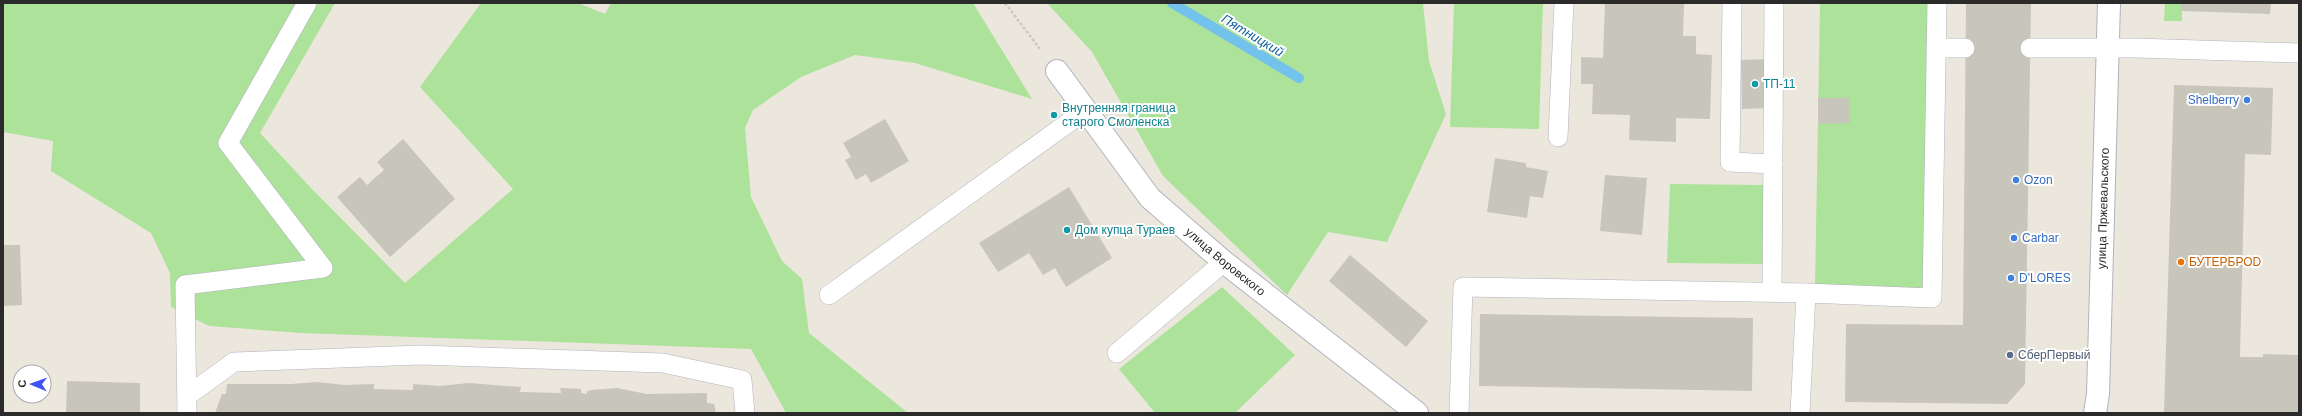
<svg xmlns="http://www.w3.org/2000/svg" width="2302" height="416" font-family="Arial,sans-serif">
<style>
.green{fill:#ade29b}
.lines{fill:none;stroke-linecap:round;stroke-linejoin:round}
.stream{stroke:#72c2ec;stroke-width:10}
.building{fill:#c8c5bb}
.lane-casing{stroke:#b1b2be;stroke-width:20}
.street-casing{stroke:#b1b2be;stroke-width:24}
.path{stroke:#c8c8c8;stroke-width:2.5;stroke-dasharray:3 2;stroke-linecap:butt}
.lane{stroke:#fff;stroke-width:19}
.street{stroke:#fff;stroke-width:22}
.culture-dot{fill:#0f9aa8;stroke:#fff;stroke-width:1.5}
.shop-dot{fill:#3f7fe0;stroke:#fff;stroke-width:1.5}
.food-dot{fill:#e8710a;stroke:#fff;stroke-width:1.5}
.service-dot{fill:#5c6f8a;stroke:#fff;stroke-width:1.5}
.labels{text-anchor:middle;stroke-width:4;stroke-linejoin:round;paint-order:stroke}
.culture-label{font-size:12px;fill:#0d838f;stroke:#fff;text-anchor:start}
.shop-label{font-size:12px;fill:#366cbe;stroke:#fff;text-anchor:start}
.street-label{font-size:12px;fill:#2b2b2b;stroke:#fff}
.food-label{font-size:12px;fill:#c56008;stroke:#fff;text-anchor:start}
.service-label{font-size:12px;fill:#4e5e75;stroke:#fff;text-anchor:start}
.water-label{font-size:13px;font-style:italic;fill:#105f99;stroke:#fff}
</style>
<rect width="100%" height="100%" fill="#ece7dd"/>
<g class="green">
<polygon points="3,3 335,3 260,133 310,187 405,283 513,189 420,87 481,3 578,3 605,14 611,3 973,3 1032,99 915,63 855,55 801,77 753,110 745,128 751,197 782,261 802,279 809,333 908,413 786,413 751,349 301,333 209,326 171,307 170,273 151,233 51,171 53,141 3,132"/>
<polygon points="1047,3 1423,3 1429,61 1446,114 1387,242 1328,232 1287,295 1163,176 1092,52"/>
<polygon points="1454,3 1543,3 1539,129 1450,127"/>
<polygon points="1820,3 1931,3 1925,292 1815,288"/>
<polygon points="2165,3 2182,3 2182,21 2164,21"/>
<polygon points="1670,184 1767,185 1763,264 1667,263"/>
<polygon points="1222,287 1295,355 1235,413 1155,413 1119,369"/>
</g>
<g class="lines">
<polyline class="stream" points="1172,3 1299,78"/>
</g>
<g class="building">
<polygon points="1605,3 1684,3 1683,36 1696,36 1696,54 1712,55 1710,119 1676,118 1676,142 1629,140 1630,115 1592,114 1593,84 1581,84 1581,57 1603,58"/>
<polygon points="1966,3 2031,3 2025,384 2007,404 1845,402 1846,324 1963,325"/>
<polygon points="2182,3 2271,3 2270,14 2182,11"/>
<polygon points="1768,59 1770,108 1742,109 1741,60"/>
<polygon points="2174,85 2273,88 2271,155 2245,154 2240,357 2263,357 2263,354 2299,355 2299,413 2164,413"/>
<polygon points="1818,98 1850,98 1850,123 1818,124"/>
<polygon points="885,119 909,161 871,183 866,174 856,180 845,160 851,157 843,143"/>
<polygon points="403,139 455,199 390,257 337,197 360,177 367,185 384,170 377,162"/>
<polygon points="1495,158 1526,163 1526,167 1548,171 1543,198 1530,196 1527,218 1487,212"/>
<polygon points="1605,175 1647,178 1642,235 1600,231"/>
<polygon points="1069,187 1112,258 1066,287 1055,268 1043,275 1029,253 998,272 979,243"/>
<polygon points="3,245 20,245 22,305 3,306"/>
<polygon points="1350,255 1428,321 1406,347 1329,281"/>
<polygon points="1480,314 1753,318 1752,391 1479,386"/>
<polygon points="67,381 140,383 140,413 66,413"/>
<polygon points="317,382 345,385 374,384 374,389 413,390 413,384 439,386 469,383 521,387 520,392 561,393 560,388 581,389 581,393 587,394 587,391 591,390 617,388 647,394 707,393 707,403 714,404 716,413 215,413 222,394 226,394 227,384 291,384"/>
</g>
<g class="lines">
<g class="lane-casing">
<g id="lane">
<polyline points="1732,3 1730,162 1773,164"/>
<polyline points="1936,48 1965,48"/>
<polyline points="2030,48 2136,48 2299,53"/>
<polyline points="1558,137 1564,3"/>
<polyline points="1772,292 1774,3"/>
<polyline points="829,295 1086,110"/>
<polyline points="1117,353 1224,262"/>
<polyline points="187,396 234,362 421,355 663,363 742,380 745,413"/>
<polyline points="187,413 185,285 323,268 228,143 307,3"/>
<polyline points="1459,413 1463,287 1806,293"/>
<polyline points="1800,413 1806,293 1932,298 1937,3"/>
</g>
</g>
<g class="street-casing">
<g id="street">
<path id="s1" d="M1057,71L1150,198L1224,262L1417,413"/>
<path id="s2" d="M2095,413L2098,394L2109,3"/>
</g>
</g>
<polyline class="path" points="1005,3 1040,49"/>
<use href="#lane" class="lane"/>
<use href="#street" class="street"/>
</g>
<g class="culture-dot">
<circle cx="1755" cy="84" r="4"/>
<circle cx="1054" cy="115" r="4"/>
<circle cx="1067" cy="230" r="4"/>
</g>
<g class="shop-dot">
<circle cx="2247" cy="100" r="4"/>
<circle cx="2016" cy="180" r="4"/>
<circle cx="2014" cy="238" r="4"/>
<circle cx="2011" cy="278" r="4"/>
</g>
<circle class="food-dot" cx="2181" cy="262" r="4"/>
<circle class="service-dot" cx="2010" cy="355" r="4"/>
<g class="labels">
<g class="culture-label">
<text x="1763" y="88">ТП-11</text>
<text x="1062" y="112">Внутренняя граница<tspan x="1062" dy="14">старого Смоленска</tspan></text>
<text x="1075" y="234">Дом купца Тураев</text>
</g>
<g class="shop-label">
<text x="2239" y="104" text-anchor="end">Shelberry</text>
<text x="2024" y="184">Ozon</text>
<text x="2022" y="242">Carbar</text>
<text x="2019" y="282">D'LORES</text>
</g>
<g class="street-label">
<text dy="4" stroke="none"><textPath href="#s2" startOffset="205">улица Пржевальского</textPath></text>
<text dy="4" stroke="none"><textPath href="#s1" startOffset="256">улица Воровского</textPath></text>
</g>
<g class="food-label">
<text x="2189" y="266">БУТЕРБРОD</text>
</g>
<g class="service-label">
<text x="2018" y="359">СберПервый</text>
</g>
<g class="water-label">
<text transform="translate(1253 35) rotate(31)" y="5">Пятницкий</text>
</g>
</g>
<rect width="2302" height="416" fill="none" stroke="#2b2b2b" stroke-width="8"/>
<g transform="translate(32 384) rotate(272)"><circle r="19" fill="#ffffff" stroke="#aaaaaa"/>
<path d="M0-3L7 15L0 10L-7 15Z" fill="#4053f6"/>
<text y="-6" font-size="11" font-weight="bold" text-anchor="middle" fill="#2b2b2b">С</text>
</g>
</svg>
